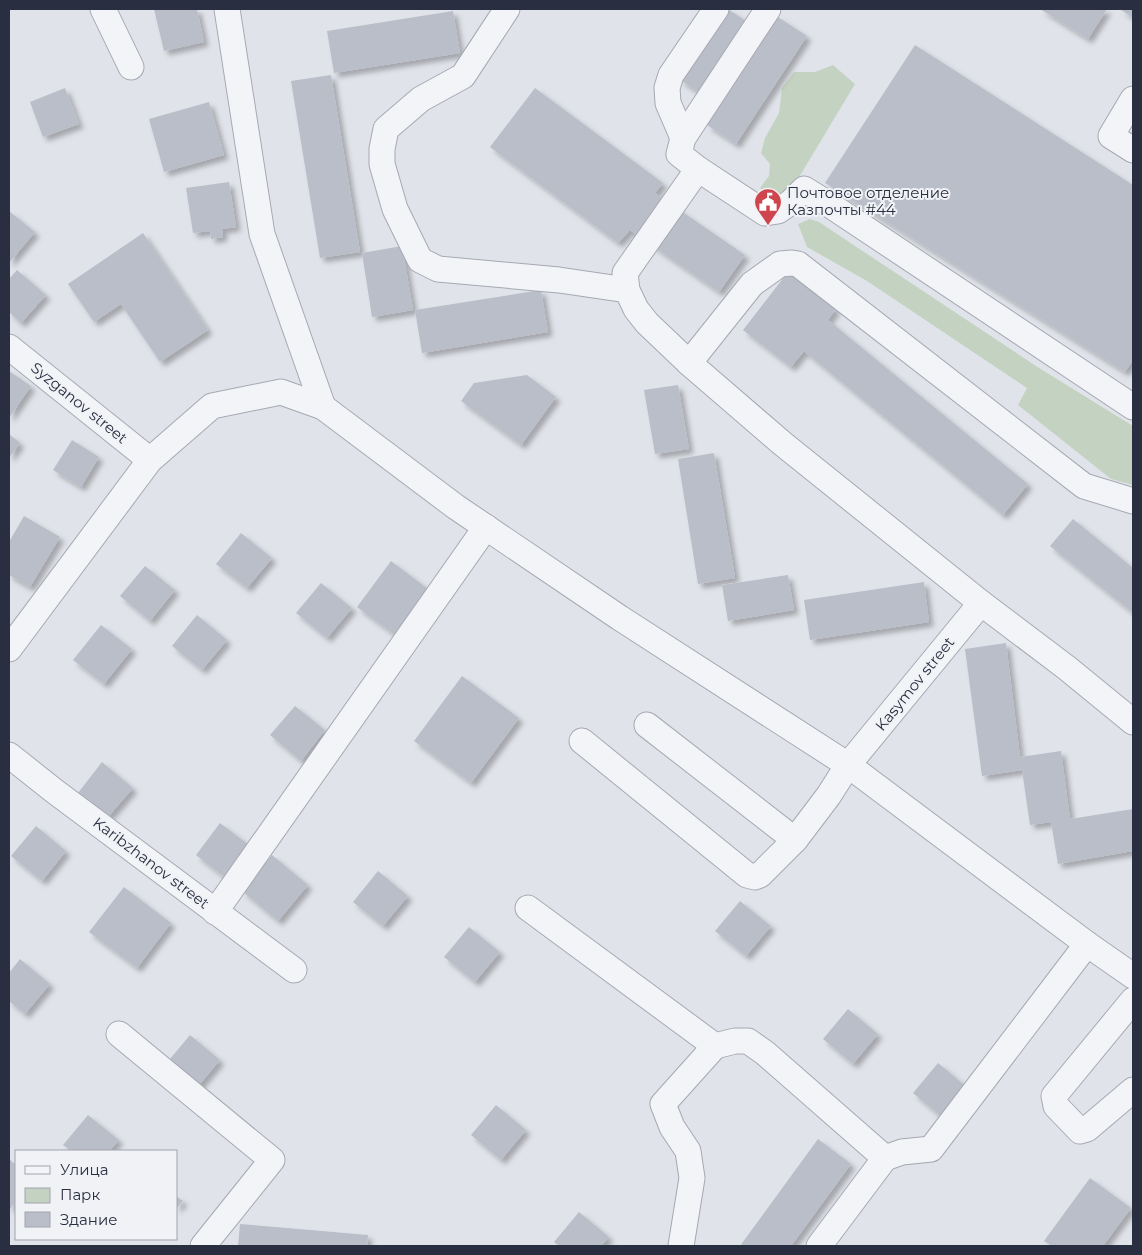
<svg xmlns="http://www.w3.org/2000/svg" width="1142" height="1255" font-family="Montserrat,sans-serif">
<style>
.green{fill:#c4d3c1}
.building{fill:#babec9;filter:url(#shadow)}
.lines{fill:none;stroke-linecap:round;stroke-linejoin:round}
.minor-casing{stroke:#a5a9b3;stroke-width:27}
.minor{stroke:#f3f4f7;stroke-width:25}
.labels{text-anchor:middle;stroke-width:4;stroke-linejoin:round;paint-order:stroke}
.poi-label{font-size:15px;fill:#292f40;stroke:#f0f2f6;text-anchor:start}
.street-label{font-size:15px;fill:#292f40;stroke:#f0f2f6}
</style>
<defs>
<filter id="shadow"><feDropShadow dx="4.5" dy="4.5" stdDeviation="2.5" flood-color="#0004"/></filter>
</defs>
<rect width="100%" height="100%" fill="#e0e3e9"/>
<g class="green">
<polygon points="833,65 855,84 795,184 771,199 760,188 769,176 770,164 761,153 765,138 779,113 782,88 794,72 815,72"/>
<polygon points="810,219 819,222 1039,368 1133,426 1133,485 1111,479 1018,405 1027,388 867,281 807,247 798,224"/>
</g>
<g class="building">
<polygon points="154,9 197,9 204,42 164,51"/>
<polygon points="728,9 752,25 705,96 680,80"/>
<polygon points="1040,9 1107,9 1088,39"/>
<polygon points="1120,9 1133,9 1133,18"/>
<polygon points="453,11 460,53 334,73 327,31"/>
<polygon points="778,17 807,36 736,144 707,125"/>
<polygon points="915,45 1133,185 1133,360 1125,372 825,183"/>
<polygon points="331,75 360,252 320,258 291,81"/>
<polygon points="65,88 79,124 43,137 30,102"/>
<polygon points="535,88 663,183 655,193 745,255 719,292 630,230 618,243 490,147"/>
<polygon points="209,102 224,155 164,172 149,119"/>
<polygon points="229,182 236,227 222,229 223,237 211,239 210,231 193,233 186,188"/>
<polygon points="9,211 35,232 9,263"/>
<polygon points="143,233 208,330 160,362 121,304 94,322 68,284"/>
<polygon points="402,246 413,310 372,317 362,253"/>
<polygon points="17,270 46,295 21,323 9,312 9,279"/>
<polygon points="788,272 836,309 828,320 1028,484 1003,515 804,351 791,367 743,330"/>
<polygon points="541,290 548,332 422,353 415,310"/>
<polygon points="9,371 31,386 9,418"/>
<polygon points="527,375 556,397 521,445 461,401 474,383"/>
<polygon points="678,385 689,449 655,454 644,390"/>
<polygon points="9,434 20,443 9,458"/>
<polygon points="72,440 99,457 81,487 53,470"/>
<polygon points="714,453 735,578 698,584 678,459"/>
<polygon points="24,516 60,537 30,587 9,575 9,542"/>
<polygon points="1073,519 1133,568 1133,613 1050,546"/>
<polygon points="241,533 272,558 247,588 216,564"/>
<polygon points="391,561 432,592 398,637 357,607"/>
<polygon points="145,566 175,590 150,621 120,596"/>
<polygon points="788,575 794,610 728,621 722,585"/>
<polygon points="924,582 929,622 810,640 804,600"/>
<polygon points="321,583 352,608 327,638 296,613"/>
<polygon points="197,615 227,640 202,670 172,646"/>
<polygon points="101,625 132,649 104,684 73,660"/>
<polygon points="1006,643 1020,757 1061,751 1070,819 1133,809 1133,851 1058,864 1051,822 1030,825 1022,770 982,776 965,649"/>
<polygon points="462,676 519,718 471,783 414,741"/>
<polygon points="295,706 325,730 301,761 270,735"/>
<polygon points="102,762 133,788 108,817 78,793"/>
<polygon points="220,823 253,848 228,880 196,855"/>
<polygon points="36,826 66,851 42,881 11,856"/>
<polygon points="272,855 308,885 278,921 242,891"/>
<polygon points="378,871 408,896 383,926 353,902"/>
<polygon points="124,887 171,923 137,968 89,932"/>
<polygon points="740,901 771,926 746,956 715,931"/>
<polygon points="469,927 500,952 475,982 444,957"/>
<polygon points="20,959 50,984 25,1014 9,1001 9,973"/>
<polygon points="848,1009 878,1034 853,1064 823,1039"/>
<polygon points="190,1035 220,1060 195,1090 165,1065"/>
<polygon points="938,1063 968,1088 943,1118 913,1093"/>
<polygon points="496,1105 526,1130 501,1160 471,1135"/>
<polygon points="88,1115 119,1140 109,1151 71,1151 63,1145"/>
<polygon points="818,1139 851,1164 791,1246 740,1246"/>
<polygon points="9,1159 16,1165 16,1202 9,1210"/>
<polygon points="1090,1178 1131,1208 1103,1246 1052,1246 1044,1241"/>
<polygon points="176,1196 183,1201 176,1209"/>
<polygon points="579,1212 609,1237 601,1246 559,1246 554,1242"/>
<polygon points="240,1224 368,1235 367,1246 238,1246"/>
</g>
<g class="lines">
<g class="minor-casing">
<g id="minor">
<polyline points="103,9 131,67"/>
<polyline points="227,9 262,234 323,407"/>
<polyline points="507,9 463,76 421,99 386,129 382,149 382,164 395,209 420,260 438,269 559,280 627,290"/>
<polyline points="768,9 683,138 679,154 698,169 765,213 778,211 791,202 804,189 830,205 1133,407"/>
<polyline points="1133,99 1111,136 1133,150"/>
<polyline points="683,138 668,103 667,88 671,75 716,9"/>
<polyline points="698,169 625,273 627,290 636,309 647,323 689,363 783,444 981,603 1067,668 1133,722"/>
<polyline points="9,347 150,460"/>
<polyline points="689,363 752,284 780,264 792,263 798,264 1084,486 1133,501"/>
<polyline points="9,649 150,460 212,406 281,392 323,407 456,507 620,618 848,765 1087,944 1133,976"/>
<polyline points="647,725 795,840 829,795 848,765 981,603"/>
<polyline points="582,741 747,875 755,877 760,875 795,840"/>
<polyline points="9,755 53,790 294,970"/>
<polyline points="528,908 715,1046 735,1041 748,1041 765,1053 885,1158"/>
<polyline points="215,912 486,527"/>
<polyline points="1133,1000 1054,1096 1056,1106 1080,1131 1087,1129 1133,1090"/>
<polyline points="119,1034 272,1160 203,1246"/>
<polyline points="681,1246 692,1178 688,1151 672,1127 663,1104 715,1046"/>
<polyline points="819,1246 885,1158 902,1152 931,1149 1087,944"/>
</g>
</g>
<use href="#minor" class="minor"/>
</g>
<defs>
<g id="civic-pin" transform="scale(1.4375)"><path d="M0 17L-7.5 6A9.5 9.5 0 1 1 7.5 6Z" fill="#ce454e" stroke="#f0f2f6"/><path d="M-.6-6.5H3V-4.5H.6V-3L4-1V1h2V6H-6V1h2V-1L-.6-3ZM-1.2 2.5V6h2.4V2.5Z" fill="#fff"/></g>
</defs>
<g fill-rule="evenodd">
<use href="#civic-pin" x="768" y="202"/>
</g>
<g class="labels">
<g class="poi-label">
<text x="787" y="198">Почтовое отделение<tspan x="787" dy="17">Казпочты #44</tspan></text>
</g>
<g class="street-label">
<text transform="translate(79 403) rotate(39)" y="5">Syzganov street</text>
<text transform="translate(915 684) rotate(-51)" y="5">Kasymov street</text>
<text transform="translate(151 863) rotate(37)" y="5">Karibzhanov street</text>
</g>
</g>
<rect width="1142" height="1255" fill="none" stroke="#292f40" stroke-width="20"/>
<rect x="15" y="1150" width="162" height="90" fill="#f0f2f6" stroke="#a0a4ad"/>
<rect x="25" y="1166" width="25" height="8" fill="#f3f4f7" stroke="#a0a4ad"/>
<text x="60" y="1175" font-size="15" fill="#292f40">Улица</text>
<rect x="25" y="1188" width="25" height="15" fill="#c4d3c1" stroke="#a0a4ad"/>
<text x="60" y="1200" font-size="15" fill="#292f40">Парк</text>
<rect x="25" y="1212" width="25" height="15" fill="#babec9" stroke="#a0a4ad"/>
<text x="60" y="1225" font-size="15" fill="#292f40">Здание</text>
</svg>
